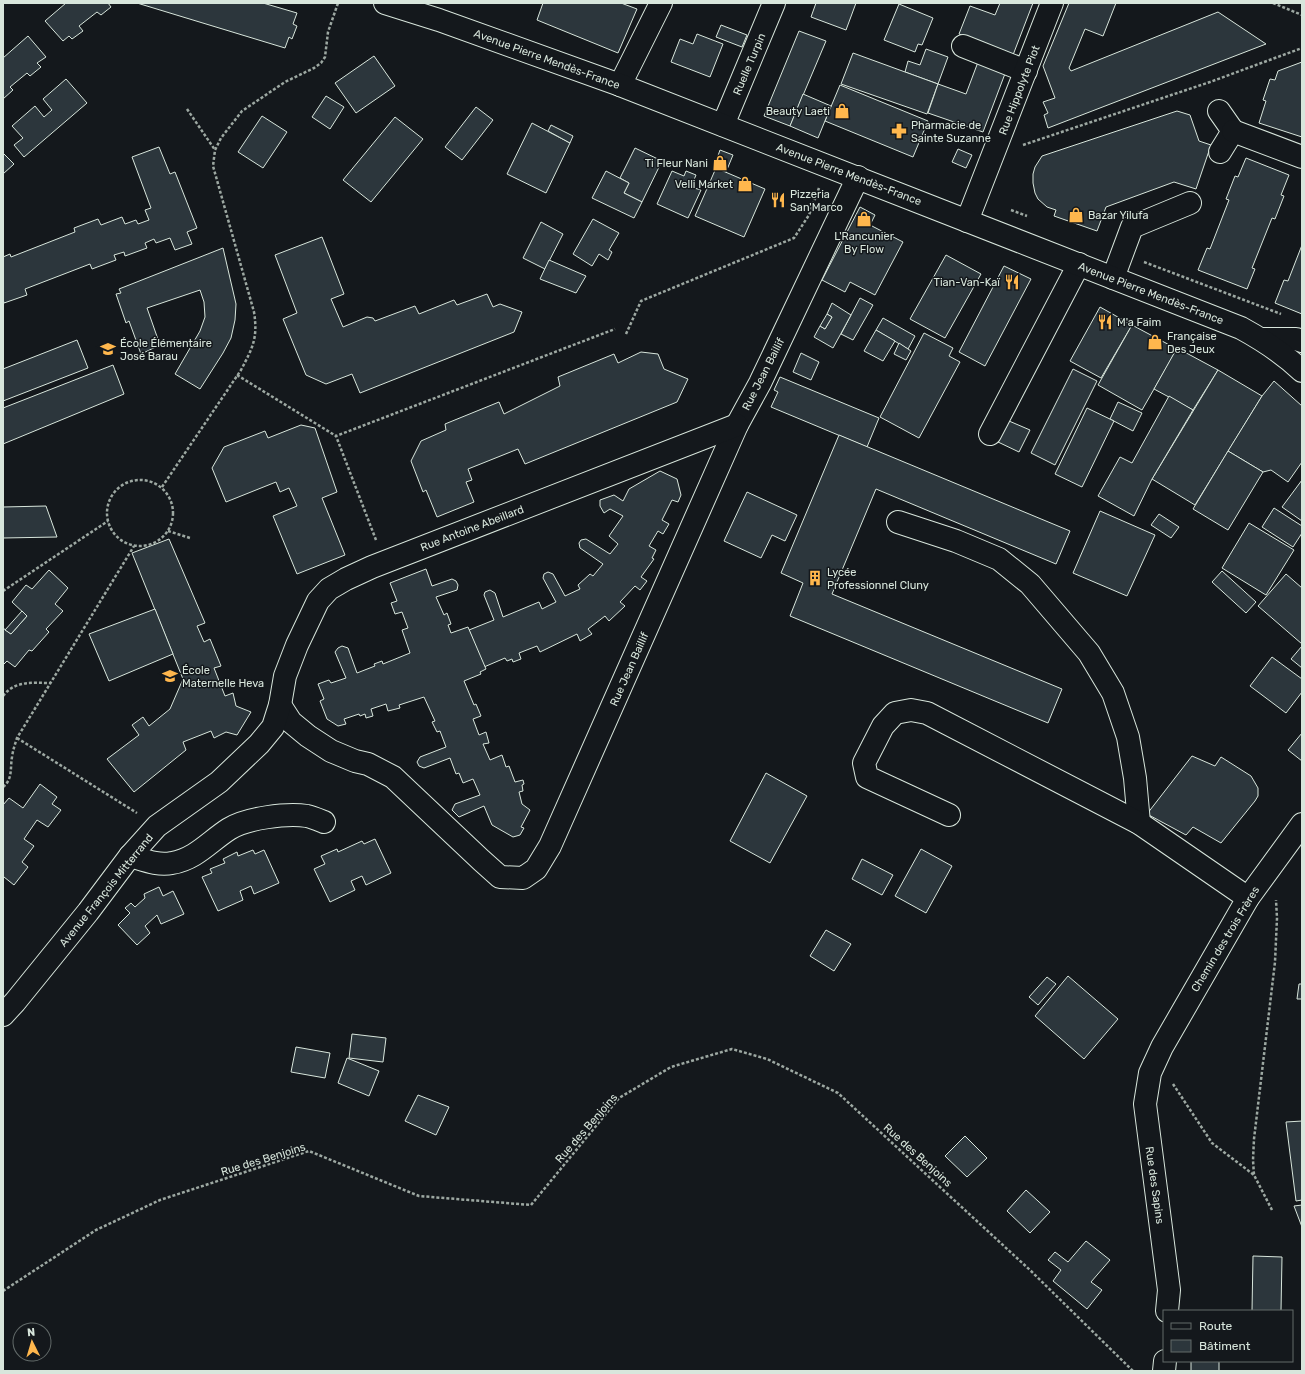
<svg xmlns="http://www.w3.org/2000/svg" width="1305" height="1374" font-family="Rubik,sans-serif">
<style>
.building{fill:#2c363c;stroke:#d8e6dc}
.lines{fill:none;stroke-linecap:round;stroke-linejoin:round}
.minor-casing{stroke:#d8e6dc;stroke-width:24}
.major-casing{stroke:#d8e6dc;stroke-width:24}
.path{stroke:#9da8a2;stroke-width:2.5;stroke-dasharray:3 2;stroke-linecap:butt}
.minor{stroke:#14181c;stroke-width:22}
.major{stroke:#14181c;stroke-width:22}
.labels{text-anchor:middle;stroke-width:3;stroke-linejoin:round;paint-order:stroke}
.street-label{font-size:11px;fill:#d8e6dc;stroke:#14181c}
.poi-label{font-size:11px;fill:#d8e6dc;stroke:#14181c;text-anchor:start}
</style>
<rect width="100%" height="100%" fill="#14181c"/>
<g class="building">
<polygon points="66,3 108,3 111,7 101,15 97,12 79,26 83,31 72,39 69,36 63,41 45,21"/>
<polygon points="137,3 263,3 297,13 293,24 297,26 292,39 289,37 285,48"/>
<polygon points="543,3 621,3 637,9 618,53 537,20"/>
<polygon points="816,3 856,3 846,30 811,17"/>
<polygon points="1000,3 1033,3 1013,55 959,34 970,6 995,15"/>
<polygon points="1069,3 1116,3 1103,36 1085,29 1069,68 1071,71 1218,12 1266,44 1048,128 1044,115 1048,113 1043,102 1055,98 1043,66"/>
<polygon points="899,4 933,18 922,45 918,44 915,52 884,40"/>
<polygon points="721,25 747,35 742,47 716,37"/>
<polygon points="799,31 826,41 790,126 764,116"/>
<polygon points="697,34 723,44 710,77 671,62 680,39 693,44"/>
<polygon points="28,36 46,57 37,63 41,67 30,76 27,73 10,87 13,90 3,99 3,58"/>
<polygon points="926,49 948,57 938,84 905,72 908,61 920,65"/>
<polygon points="853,53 938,84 927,114 841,84"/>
<polygon points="374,56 395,86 356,113 335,83"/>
<polygon points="978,62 1006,71 983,132 928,113 938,84 966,94"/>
<polygon points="1302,62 1302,137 1259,123 1266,101 1263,100 1270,79 1275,80 1278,71"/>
<polygon points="66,79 87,103 24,157 14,145 23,138 12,126 35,106 44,117 52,110 43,99"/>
<polygon points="840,85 928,121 913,157 825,121"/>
<polygon points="803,94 831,106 818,138 790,126"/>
<polygon points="326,96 344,107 330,129 312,117"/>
<polygon points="476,107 493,120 462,160 445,147"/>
<polygon points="1177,111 1190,115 1199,141 1211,145 1196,189 1174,182 1106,207 1097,231 1054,216 1056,210 1047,207 1038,199 1035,193 1033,183 1033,174 1035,167 1042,156"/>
<polygon points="262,116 287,132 263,168 238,152"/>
<polygon points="395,117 423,139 371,202 343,180"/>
<polygon points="532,123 570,143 546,193 507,174"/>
<polygon points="551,125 573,136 570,143 548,131"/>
<polygon points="159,147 170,174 175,172 197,228 187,232 192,244 175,250 170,238 156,243 154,239 145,243 147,248 125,256 124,252 114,255 116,260 92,269 90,264 25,289 27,295 4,303 3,299 3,257 10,254 11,257 75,232 74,228 98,219 101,225 122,217 125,224 136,220 138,224 149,220 145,210 151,208 132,157"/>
<polygon points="635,148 662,161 642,202 624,193 629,183 620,178"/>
<polygon points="958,149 972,155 966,168 952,162"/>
<polygon points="720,150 733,155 726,172 714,167"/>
<polygon points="4,154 14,164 3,174 3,155"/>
<polygon points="1246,158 1289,175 1281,195 1284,196 1275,219 1272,218 1252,268 1255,269 1247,289 1198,270 1207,248 1210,249 1229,200 1226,199 1235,176 1238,177"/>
<polygon points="716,168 765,189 744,237 695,216"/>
<polygon points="606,171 629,183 624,193 642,202 634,218 592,198"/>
<polygon points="672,171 684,176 686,171 696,175 691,187 701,190 688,218 657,204"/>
<polygon points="860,207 875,215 870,225 903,242 875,295 850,282 845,292 822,280"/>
<polygon points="593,219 619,233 609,250 612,252 608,260 599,254 592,266 573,254"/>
<polygon points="541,222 563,234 545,269 523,258"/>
<polygon points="322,237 344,294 331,299 343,327 367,317 373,318 375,321 415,306 419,314 454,300 457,305 487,294 493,307 500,304 522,312 514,332 360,393 352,374 326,384 306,375 283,319 297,313 275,255"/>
<polygon points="1302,245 1302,314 1275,303 1284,280 1288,281"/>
<polygon points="223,248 236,304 235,320 231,338 223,353 200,389 175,374 200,331 205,317 204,302 200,290 147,308 160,345 141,354 129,321 126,323 116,294 121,293 119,289"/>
<polygon points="946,255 981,274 945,338 910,319"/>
<polygon points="549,260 586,276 576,293 540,279"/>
<polygon points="1004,266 1031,279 985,366 959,352"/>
<polygon points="860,298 873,305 853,340 841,334"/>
<polygon points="832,303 851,315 833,348 814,337 820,326 825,329 832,317 827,314"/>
<polygon points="1100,307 1132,325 1101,378 1070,361"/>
<polygon points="827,314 832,317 825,329 820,326"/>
<polygon points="883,318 915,336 908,349 876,330"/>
<polygon points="1132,325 1177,349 1142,410 1098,385"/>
<polygon points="876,330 895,341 883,361 864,351"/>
<polygon points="924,333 953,348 949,356 960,362 919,438 880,417"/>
<polygon points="77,340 88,368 3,401 3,369"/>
<polygon points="899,343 911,351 906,360 894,354"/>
<polygon points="1177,348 1218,370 1193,410 1154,389"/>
<polygon points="641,352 658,354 664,369 688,379 677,402 525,464 518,449 468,469 472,480 466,482 474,502 437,517 426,490 423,492 411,461 421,441 446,430 445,424 499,402 504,414 560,386 558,377 614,354 618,363"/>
<polygon points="801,353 819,362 811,380 793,372"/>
<polygon points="113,365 124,394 3,444 3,408"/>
<polygon points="1073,369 1097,381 1055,465 1031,453"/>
<polygon points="1218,370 1262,396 1195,505 1152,479"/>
<polygon points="780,377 879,418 867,447 771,407 778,392 774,390"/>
<polygon points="1274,381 1302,406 1302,462 1288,482 1271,470 1263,472 1228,451 1262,396"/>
<polygon points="1169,396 1193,410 1152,479 1134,516 1098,496 1120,457 1132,463"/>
<polygon points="1118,402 1142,413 1133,431 1110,419"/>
<polygon points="1087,408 1114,421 1082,487 1055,474"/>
<polygon points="1009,421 1030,430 1019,452 998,442"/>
<polygon points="301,425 315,428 337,492 322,498 345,555 297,574 273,516 297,506 289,488 280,492 276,482 226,502 212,468 224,447 265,431 268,438"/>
<polygon points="839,435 1070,531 1056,564 876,489 832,594 1062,689 1048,723 790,616 803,583 781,573"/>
<polygon points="1228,451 1263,472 1228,530 1193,509"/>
<polygon points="660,471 677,479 681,495 678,502 672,500 662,520 669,524 663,534 658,531 649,546 656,550 652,558 654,559 641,577 647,581 640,590 635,586 620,602 625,606 609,621 605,616 588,629 592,634 580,641 577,634 540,652 537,646 519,653 521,659 513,662 512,659 507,661 505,658 484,667 469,630 494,620 484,595 485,592 490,590 495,593 503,617 539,602 542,609 556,602 543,578 544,574 548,572 553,574 565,596 580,589 578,585 590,574 593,576 603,564 580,548 579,543 581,540 586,539 610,554 618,544 609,536 623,516 610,509 604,513 600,506 600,500 614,495 623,501 629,489"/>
<polygon points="1302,480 1302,521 1282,507"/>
<polygon points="747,492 797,515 785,541 772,535 761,558 724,541"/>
<polygon points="46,506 57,537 3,538 3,507"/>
<polygon points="1274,508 1302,526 1302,533 1293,547 1262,527"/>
<polygon points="1100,511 1155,535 1127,596 1073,573"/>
<polygon points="1159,514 1179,527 1171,538 1151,525"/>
<polygon points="1249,523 1294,550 1266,595 1222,568"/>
<polygon points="169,539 205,623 197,626 204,642 210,639 221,666 214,668 225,696 233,693 236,706 251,712 237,735 226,732 214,738 211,731 183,742 186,750 134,792 107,759 139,735 132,725 143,717 149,726 170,709 183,679 132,553"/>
<polygon points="426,569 432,586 452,579 456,581 458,585 457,590 436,597 444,615 447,613 451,624 448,625 451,633 468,627 486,669 480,672 481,674 464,681 474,705 476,704 481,716 473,719 479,735 486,732 489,743 483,744 490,760 502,755 506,767 509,766 515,782 523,780 524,784 522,785 523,791 519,792 522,804 530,810 521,827 524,828 520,835 513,837 492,825 484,806 459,817 452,810 455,804 480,795 473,779 463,783 459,773 456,774 450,758 424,768 419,766 417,762 420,757 446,747 440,731 437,732 432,722 435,721 424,697 399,705 400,708 388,711 386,704 371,709 373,716 366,718 365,714 360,716 359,714 344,719 346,724 338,726 327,719 320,701 324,699 318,684 329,680 331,683 346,678 335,652 338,648 342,646 348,648 357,673 375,666 374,664 382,661 383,664 410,653 402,630 408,628 402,612 395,614 391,603 397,601 390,583"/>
<polygon points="49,570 68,588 55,604 63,611 46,629 49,632 32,651 29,650 15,667 7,661 3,665 3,628 11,634 27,616 12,602 26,585 32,589"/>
<polygon points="1222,571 1256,602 1246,613 1212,582"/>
<polygon points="1286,574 1302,588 1302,644 1258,606"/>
<polygon points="155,609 173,654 109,681 89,634"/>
<polygon points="22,611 27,616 11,634 5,630"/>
<polygon points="1302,646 1302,668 1291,659"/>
<polygon points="1272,657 1302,679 1302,692 1286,713 1250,686"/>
<polygon points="1302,733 1302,761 1288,750"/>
<polygon points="1192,756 1215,766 1221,757 1251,776 1258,788 1258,796 1255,801 1221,843 1193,827 1186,835 1147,814"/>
<polygon points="766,773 807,796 770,863 730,841"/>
<polygon points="40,784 57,797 52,804 61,810 48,827 37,820 24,839 34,846 22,862 28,867 14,885 4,877 3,878 3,805 9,798 23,808"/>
<polygon points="375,839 391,873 366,885 362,876 351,881 355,890 330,902 314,869 325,864 321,856 337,849 338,852 362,841 364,844"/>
<polygon points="921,849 952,866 926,913 895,896"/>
<polygon points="253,850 255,854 264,850 279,883 254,894 251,886 240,891 243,900 218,911 202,877 212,873 210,869 225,863 223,859 237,852 238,856"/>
<polygon points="862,859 893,875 882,895 852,879"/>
<polygon points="159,887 163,896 173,891 184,914 161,924 157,915 145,926 150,933 137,945 118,925 130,913 125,908 131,903 135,907 145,898 144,894"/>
<polygon points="826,930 851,944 834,971 810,956"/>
<polygon points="1068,976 1118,1019 1084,1059 1035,1016"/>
<polygon points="1047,977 1056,984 1038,1005 1029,997"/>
<polygon points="1299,984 1302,984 1302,999 1297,999"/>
<polygon points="352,1034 386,1038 383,1062 349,1058"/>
<polygon points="296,1047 330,1053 325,1078 291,1072"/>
<polygon points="347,1058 379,1071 369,1096 338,1083"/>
<polygon points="418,1095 449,1107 436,1135 405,1121"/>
<polygon points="1302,1121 1302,1200 1296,1201 1286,1122"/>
<polygon points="965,1136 987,1158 967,1177 945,1156"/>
<polygon points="1026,1190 1050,1212 1030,1233 1007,1211"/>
<polygon points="1302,1205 1302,1227 1294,1206"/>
<polygon points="1086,1241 1110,1260 1091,1282 1102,1290 1087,1309 1053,1281 1061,1270 1048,1260 1055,1252 1068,1262"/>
<polygon points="1253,1256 1282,1257 1281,1311 1252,1311"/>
<rect x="1191" y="1361" width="28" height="10"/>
</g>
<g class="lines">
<g class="minor-casing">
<g id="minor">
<polyline points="963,46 1026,71"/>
<polyline points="620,85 661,3"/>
<polyline points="1219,111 1233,131 1220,152"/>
<polyline points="723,125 774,3"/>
<polyline points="1233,131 1302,157"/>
<polyline points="967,221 1052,3"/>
<polyline points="1113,278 1132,227 1190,203"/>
<polyline points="1262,339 1296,339 1302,341"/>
<polyline points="990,434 1079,264"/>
<polyline points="898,522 956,541 999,559 1030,584 1089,653 1113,693 1128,737 1135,778 1139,823"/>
<polyline points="280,705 291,722 308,736 331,751 355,761 368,764 393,777 481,860 500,877 523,878 536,869 550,846 737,425 760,383 858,177"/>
<polyline points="949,815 867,777 864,763 883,726 895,713 911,710 927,713 1139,823 1248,898"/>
<path d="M130,856C144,860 158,866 172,863C196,859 210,841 229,829C246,818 287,813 307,816C312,817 319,820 324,822"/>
<polyline points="3,1015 15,1002 88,912 130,856 157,826 219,782 259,744 273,727 280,705 285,676 297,645 318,601 329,589 346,579 372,567 737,425"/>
<polyline points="1167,1311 1169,1290 1145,1104 1150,1073 1162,1047 1248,898 1302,824"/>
<polyline points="1164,1371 1165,1361"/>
</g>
</g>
<g class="major-casing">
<path id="major" d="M385,3L439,20L620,85L1241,328C1263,340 1283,353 1302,371"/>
</g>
<g class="path">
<polyline points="1273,3 1302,15"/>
<polyline points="187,109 215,150"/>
<polyline points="1023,145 1210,82 1302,48"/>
<polyline points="1011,210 1027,216"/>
<polyline points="1144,262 1281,314"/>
<polyline points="626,334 641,301 794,238 809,215 819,188"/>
<polyline points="237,375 336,436"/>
<circle cx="140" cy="513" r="33"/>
<path d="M162,487L241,370C253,347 258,338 254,312L213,166L215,150L221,138L242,111L285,82L314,68L321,63L325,57L328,32L338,3"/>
<polyline points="168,531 190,538"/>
<polyline points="376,540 336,436 615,329"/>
<polyline points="3,591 108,521"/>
<path d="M3,696C15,680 33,683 51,683"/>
<polyline points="17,738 137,813"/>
<path d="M3,787C13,779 10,768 12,757C13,750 15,744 17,738L134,546"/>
<polyline points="1173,1084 1212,1143 1254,1175"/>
<polyline points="1272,1210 1254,1175 1253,1160 1254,1139 1275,962 1277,918 1276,900"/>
<polyline points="3,1291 96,1230 160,1200 309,1151 419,1196 531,1205 619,1098 671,1067 732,1049 767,1059 838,1093 1031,1271 1133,1371"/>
</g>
<use href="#minor" class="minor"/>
<use href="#major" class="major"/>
</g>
<defs>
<g id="shop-bare" transform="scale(1.2)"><path d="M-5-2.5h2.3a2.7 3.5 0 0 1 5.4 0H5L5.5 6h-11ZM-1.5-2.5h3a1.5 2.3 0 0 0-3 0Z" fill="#ffb74d" stroke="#14181c" stroke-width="2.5" paint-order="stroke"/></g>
<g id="pharmacy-bare" transform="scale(1.2)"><path d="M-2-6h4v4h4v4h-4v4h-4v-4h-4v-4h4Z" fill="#ffb74d" stroke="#14181c" stroke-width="2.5" paint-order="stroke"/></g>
<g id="restaurant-bare" transform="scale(1.2)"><path d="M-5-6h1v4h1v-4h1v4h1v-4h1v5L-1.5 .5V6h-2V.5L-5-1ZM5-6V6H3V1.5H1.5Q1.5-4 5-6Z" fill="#ffb74d" stroke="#14181c" stroke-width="2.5" paint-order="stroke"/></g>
<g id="school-bare" transform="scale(1.2)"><path d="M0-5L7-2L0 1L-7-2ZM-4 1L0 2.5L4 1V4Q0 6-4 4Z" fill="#ffb74d" stroke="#14181c" stroke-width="2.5" paint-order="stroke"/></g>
<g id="building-bare" transform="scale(1.2)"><path d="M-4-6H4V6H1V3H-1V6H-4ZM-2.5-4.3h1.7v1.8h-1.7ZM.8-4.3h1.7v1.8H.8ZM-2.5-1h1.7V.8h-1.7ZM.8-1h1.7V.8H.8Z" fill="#ffb74d" stroke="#14181c" stroke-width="2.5" paint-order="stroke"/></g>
</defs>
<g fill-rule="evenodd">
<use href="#shop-bare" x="842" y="111"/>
<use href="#pharmacy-bare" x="899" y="131"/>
<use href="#shop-bare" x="720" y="163"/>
<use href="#shop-bare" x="745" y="184"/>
<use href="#restaurant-bare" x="778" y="200"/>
<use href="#shop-bare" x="1076" y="215"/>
<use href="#shop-bare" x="864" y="219"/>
<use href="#restaurant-bare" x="1012" y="282"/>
<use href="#restaurant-bare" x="1105" y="322"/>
<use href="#shop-bare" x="1155" y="342"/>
<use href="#school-bare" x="108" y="349"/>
<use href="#building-bare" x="815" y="578"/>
<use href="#school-bare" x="170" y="676"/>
</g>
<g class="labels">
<g class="street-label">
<text transform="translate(547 59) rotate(20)" y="4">Avenue Pierre Mendès-France</text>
<text transform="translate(749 64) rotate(-67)" y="4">Ruelle Turpin</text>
<text transform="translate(1019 90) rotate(-69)" y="4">Rue Hippolyte Piot</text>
<text transform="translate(849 174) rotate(21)" y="4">Avenue Pierre Mendès-France</text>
<text transform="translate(1151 293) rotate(21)" y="4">Avenue Pierre Mendès-France</text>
<text transform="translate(763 374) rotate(-63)" y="4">Rue Jean Baillif</text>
<text transform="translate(472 528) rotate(-21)" y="4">Rue Antoine Abeillard</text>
<text transform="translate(629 669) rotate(-66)" y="4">Rue Jean Baillif</text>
<text transform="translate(106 890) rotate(-51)" y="4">Avenue François Mitterrand</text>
<text transform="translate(1225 939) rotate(-59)" y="4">Chemin des trois Frères</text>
<text transform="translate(586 1128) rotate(-49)" y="4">Rue des Benjoins</text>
<text transform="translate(918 1155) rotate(42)" y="4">Rue des Benjoins</text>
<text transform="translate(263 1159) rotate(-17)" y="4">Rue des Benjoins</text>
<text transform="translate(1155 1185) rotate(82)" y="4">Rue des Sapins</text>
</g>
<g class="poi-label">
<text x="830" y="115" text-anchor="end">Beauty Laeti</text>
<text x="911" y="129">Pharmacie de<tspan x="911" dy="13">Sainte Suzanne</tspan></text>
<text x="708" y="167" text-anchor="end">Ti Fleur Nani</text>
<text x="733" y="188" text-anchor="end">Velli Market</text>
<text x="790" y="198">Pizzeria<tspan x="790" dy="13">San'Marco</tspan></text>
<text x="1088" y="219">Bazar Yilufa</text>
<text x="864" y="240" text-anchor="middle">L'Rancunier<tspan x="864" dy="13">By Flow</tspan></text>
<text x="1000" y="286" text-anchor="end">Tian-Van-Kaï</text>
<text x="1117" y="326">M'a Faim</text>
<text x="1167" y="340">Française<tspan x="1167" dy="13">Des Jeux</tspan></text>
<text x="120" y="347">École Élémentaire<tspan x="120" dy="13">José Barau</tspan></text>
<text x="827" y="576">Lycée<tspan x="827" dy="13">Professionnel Cluny</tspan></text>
<text x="182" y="674">École<tspan x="182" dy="13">Maternelle Heva</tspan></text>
</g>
</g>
<rect width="1305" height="1374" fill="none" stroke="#d8e6dc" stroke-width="8"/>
<rect x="1163" y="1310" width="130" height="52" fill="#14181c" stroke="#626a69"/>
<rect x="1171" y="1323" width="20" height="6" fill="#14181c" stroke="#626a69"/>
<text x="1199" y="1330" font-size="12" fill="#d8e6dc">Route</text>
<rect x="1171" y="1340" width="20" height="12" fill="#2c363c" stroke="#626a69"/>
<text x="1199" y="1350" font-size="12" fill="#d8e6dc">Bâtiment</text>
<g transform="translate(32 1342) rotate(355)"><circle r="19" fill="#14181c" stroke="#626a69"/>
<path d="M0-3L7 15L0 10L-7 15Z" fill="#ffb74d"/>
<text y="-6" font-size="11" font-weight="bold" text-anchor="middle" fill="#d8e6dc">N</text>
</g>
</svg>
